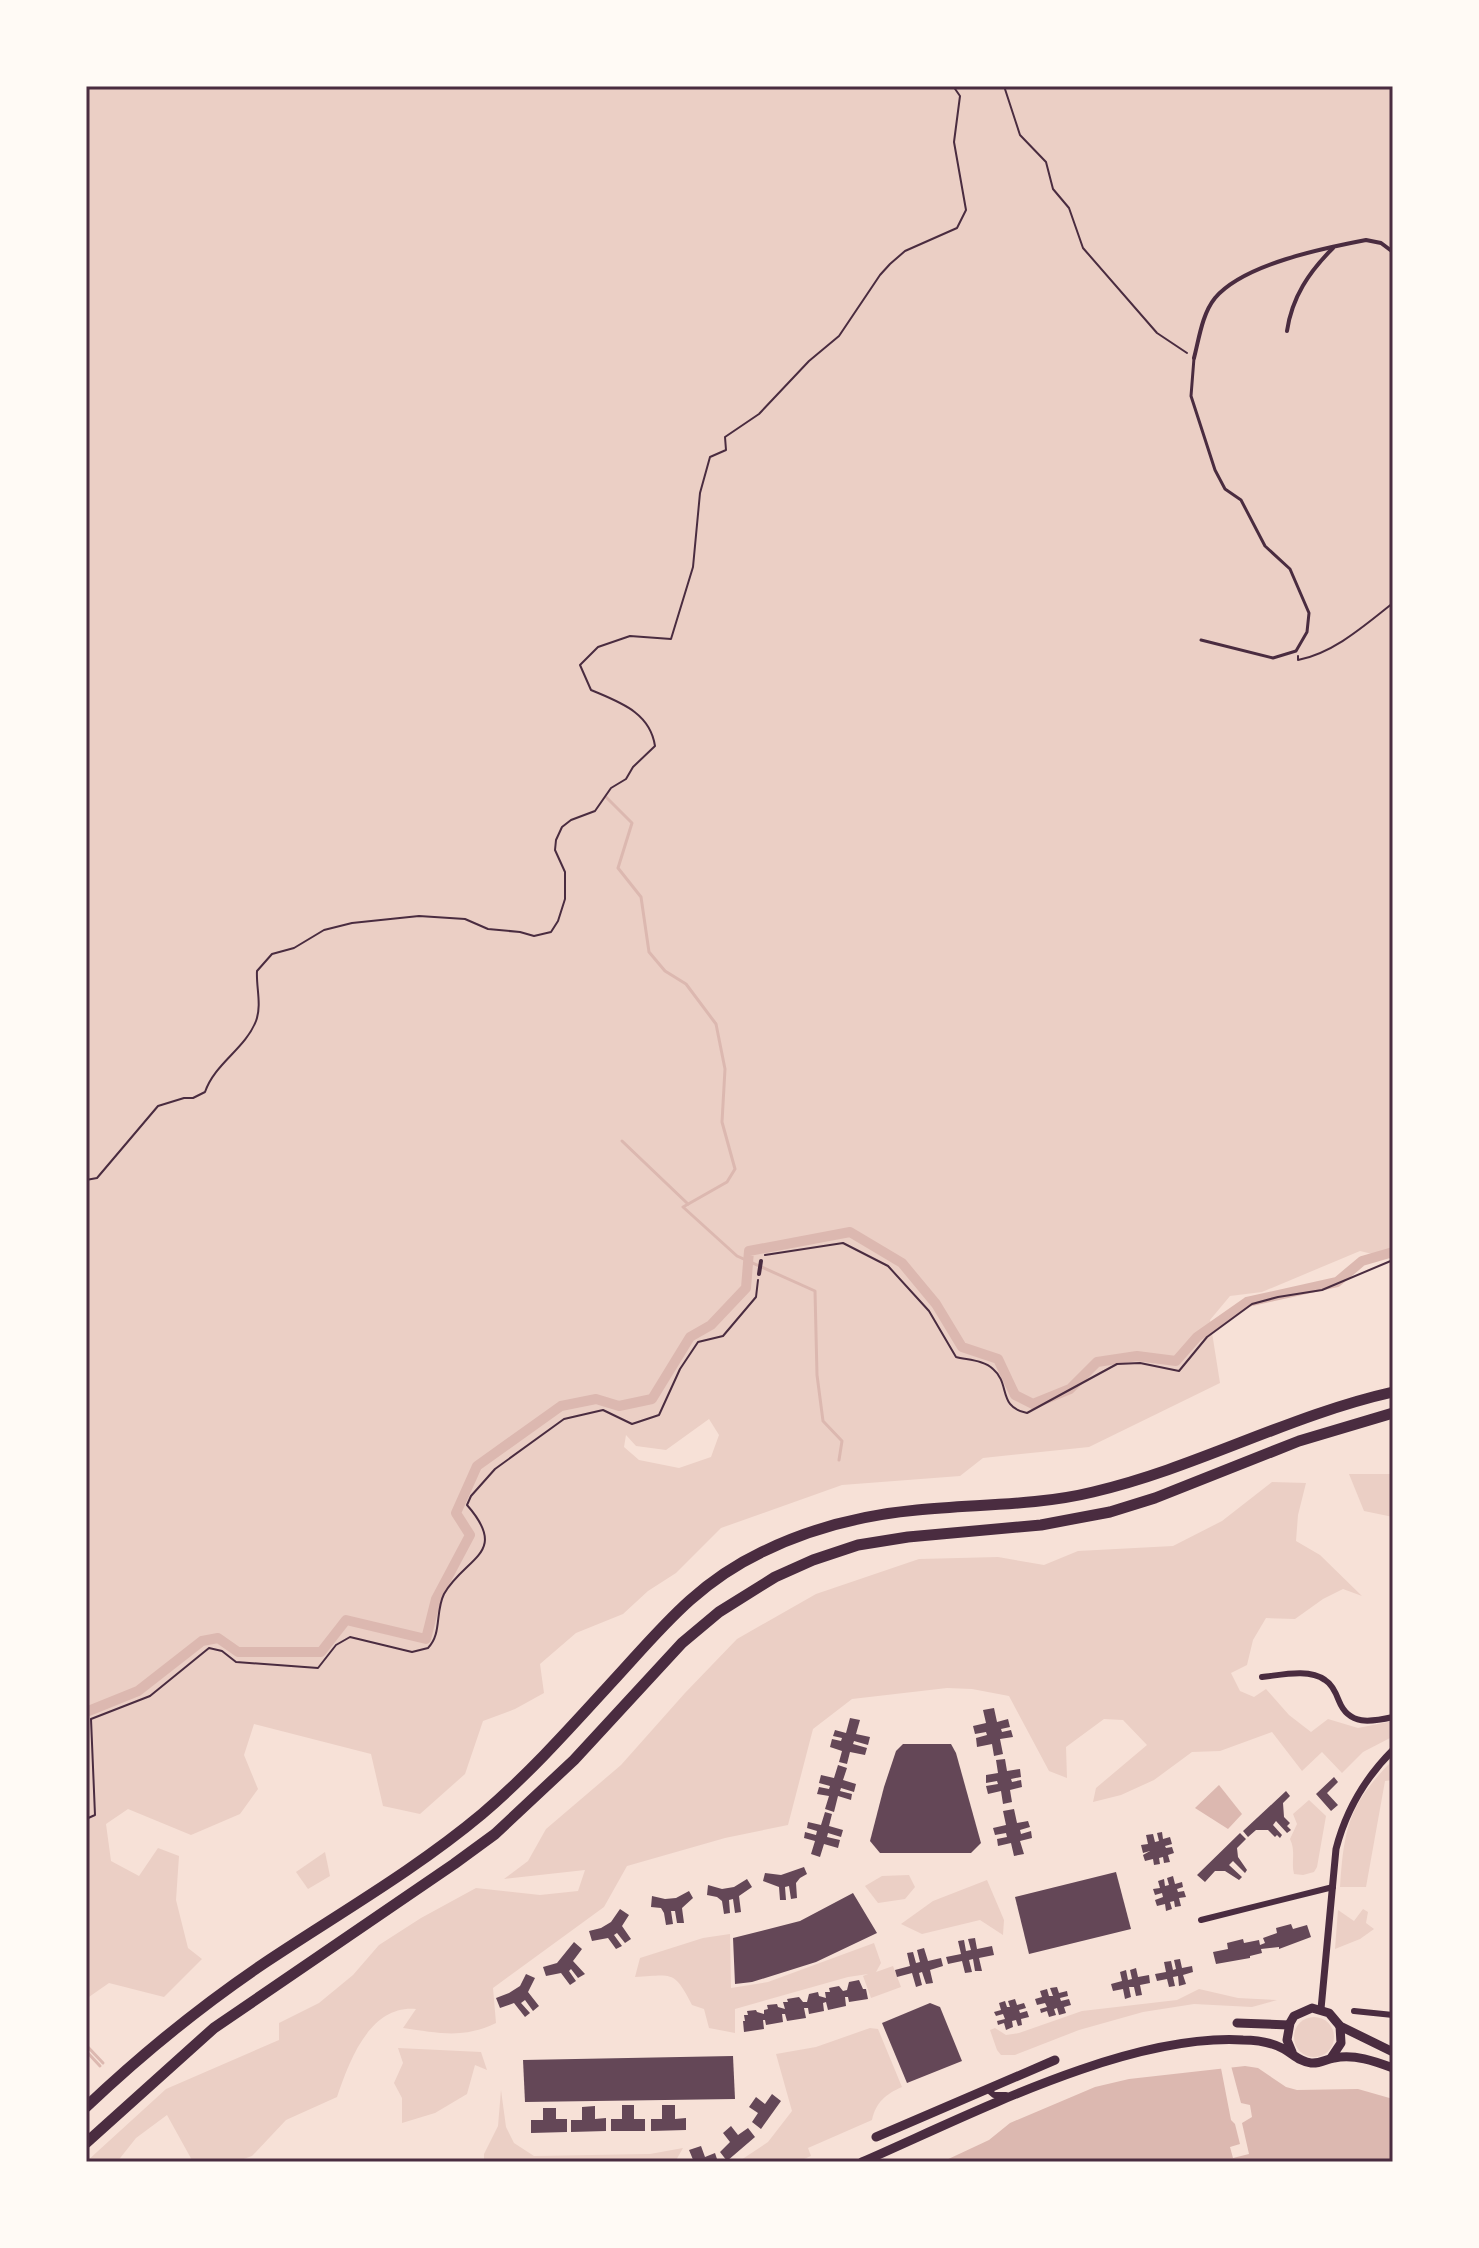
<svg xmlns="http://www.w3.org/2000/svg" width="1479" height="2248" font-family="Merriweather,serif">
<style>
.green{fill:#ebcfc5;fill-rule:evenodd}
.water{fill:#dcb8b0}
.pier{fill:#f7e1d7}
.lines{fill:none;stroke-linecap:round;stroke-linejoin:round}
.stream{stroke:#dcb8b0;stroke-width:3}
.canal{stroke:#dcb8b0;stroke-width:10}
.building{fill:#644757}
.path{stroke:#4a2c40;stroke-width:2}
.service{stroke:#4a2c40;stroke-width:3}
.pedestrian{stroke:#4a2c40;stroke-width:4}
.minor{stroke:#4a2c40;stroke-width:6}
.tertiary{stroke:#4a2c40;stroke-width:7}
.primary{stroke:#4a2c40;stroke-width:9}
.motorway{stroke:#4a2c40;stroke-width:11}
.neatline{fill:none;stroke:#4a2c40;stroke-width:3}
</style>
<rect width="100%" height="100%" fill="#f7e1d7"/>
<g class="green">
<path d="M86,86H1393V1259L1360,1251L1262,1292L1230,1296L1210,1320L1220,1383L1089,1447L983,1458L960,1476L842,1485L721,1528L676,1573L648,1591L623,1614L576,1633L540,1664L544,1693L515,1709L483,1721L465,1774L420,1814L383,1806L371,1754L254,1724L244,1755L258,1789L240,1814L191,1835L128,1809L106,1824L111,1861L139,1876L158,1848L179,1856L176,1900L188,1948L202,1959L164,1997L109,1983L86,1999ZM709,1419L719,1435L711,1457L679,1468L639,1460L624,1447L626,1435L636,1446L666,1450Z"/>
<polygon points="1349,1474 1393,1474 1393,1517 1364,1511"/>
<path d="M1272,1482L1306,1483L1298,1515L1296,1541L1320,1555L1362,1596L1343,1589L1323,1599L1295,1619L1266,1618L1253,1640L1247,1665L1231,1673L1240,1691L1254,1697L1266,1689L1289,1715L1311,1732L1328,1719L1358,1728L1393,1721L1392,1737L1363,1752L1342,1773L1322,1752L1302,1771L1272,1732L1220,1751L1192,1752L1154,1780L1121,1795L1093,1802L1096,1788L1147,1745L1123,1720L1104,1719L1066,1747L1067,1778L1049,1771L1009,1696L972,1689L947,1688L852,1699L813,1729L788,1825L725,1838L627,1866L604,1907L493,1988L496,2023C463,2039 439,2033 403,2028L416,2009C369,2005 349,2062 337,2097L286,2120L252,2156L235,2162H193L167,2115L136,2138L117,2162H86L166,2089L279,2040V2023L319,2003L353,1975L379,1945L421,1918L476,1888L540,1895L578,1891L585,1870L504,1879L528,1861L546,1829L621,1765L685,1693L737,1639L816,1594L919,1559L998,1557L1044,1565L1078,1551L1173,1546L1222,1521Z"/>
<path d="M1393,1760V1780L1385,1781L1366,1887H1340C1344,1827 1349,1804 1393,1760Z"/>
<path d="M1309,1800L1326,1816L1317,1867L1314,1872L1303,1875L1294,1874C1291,1862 1296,1851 1290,1839L1297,1824L1293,1814Z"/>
<polygon points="325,1852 330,1876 308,1889 296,1872"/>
<polygon points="909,1875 915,1887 905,1899 878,1903 865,1886 882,1876"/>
<polygon points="987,1880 1004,1920 1003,1935 980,1920 922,1934 901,1924 933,1901"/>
<polygon points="1363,1909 1368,1912 1366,1923 1374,1929 1360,1939 1335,1949 1338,1910 1354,1921"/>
<path d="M730,1934L731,1988L768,1982L874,1943L881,1963L876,1972L893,1966L901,1987L871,1998L863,1976L868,1974L848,1977L735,2009V2033L709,2028L704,2009L692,2005C674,1970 673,1975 635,1977L640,1958L703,1938Z"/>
<polygon points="1199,1989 1238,1998 1277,2000 1252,2007 1194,2004 1143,2012 1079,2030 1015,2055 1001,2055 997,2050 990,2030 995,2028 1006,2035 1019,2033 1082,2011 1177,2000"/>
<circle cx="1314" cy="2037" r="20"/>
<path d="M870,2028L878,2029L902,2087C886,2094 876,2102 872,2120L808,2148L811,2156L797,2162H738L768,2142L792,2111L776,2054L816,2047Z"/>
<polygon points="398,2048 481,2052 487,2070 475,2065 467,2094 435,2113 402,2123 402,2098 394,2083 403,2063"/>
<polygon points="501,2090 506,2127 514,2143 534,2156 650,2154 683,2148 675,2162 484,2162 484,2154 498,2126"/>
</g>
<g class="water">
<polygon points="1219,1785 1242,1814 1228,1829 1195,1808"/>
<polygon points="1245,2066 1258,2068 1286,2087 1297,2090 1358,2089 1393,2099 1393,2162 942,2162 989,2140 1010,2123 1095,2087 1129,2079"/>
</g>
<polygon class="pier" points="1230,2062 1241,2103 1250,2105 1252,2117 1242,2123 1249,2154 1233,2158 1230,2147 1240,2144 1235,2124 1231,2120 1220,2063"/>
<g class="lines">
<g class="stream">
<polyline points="606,797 632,823 618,868 641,897 649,952 665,971 686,984 716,1024 725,1069 722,1122 735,1169 727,1182 683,1207 737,1256 815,1291 817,1375 823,1421 842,1441 839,1460"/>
<polyline points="622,1141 688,1204"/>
<polyline points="86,2045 103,2063"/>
<polyline points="86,2051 100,2066"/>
</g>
<polyline class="canal" points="86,1712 138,1691 202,1641 218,1638 238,1652 321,1652 346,1620 426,1639 436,1599 470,1535 456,1513 477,1466 561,1406 596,1399 619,1406 652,1399 690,1337 711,1325 746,1288 749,1251 850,1232 902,1263 936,1304 962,1347 998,1359 1015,1395 1033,1404 1070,1389 1097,1362 1137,1356 1176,1361 1197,1337 1247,1302 1337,1282 1362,1261 1393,1252"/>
</g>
<g class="building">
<polygon points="994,1708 997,1722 1008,1719 1010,1727 1001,1729 1002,1732 1011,1730 1013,1737 1000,1739 1003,1754 994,1756 992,1744 977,1747 976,1738 987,1735 986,1732 975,1734 973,1726 986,1723 983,1710"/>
<polygon points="850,1718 860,1720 856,1734 870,1737 868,1745 854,1741 853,1744 867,1748 865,1755 850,1752 847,1764 839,1762 842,1751 830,1747 832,1739 841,1741 842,1738 833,1736 835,1730 846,1733"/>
<polygon points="903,1744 951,1744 956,1753 981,1843 971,1853 880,1853 870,1841 884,1787 896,1751"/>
<polygon points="1005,1759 1007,1771 1020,1769 1021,1777 1011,1779 1012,1782 1021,1780 1022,1787 1010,1790 1012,1802 1003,1804 1001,1791 988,1794 986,1786 998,1784 997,1781 986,1783 986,1775 998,1773 996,1760"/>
<polygon points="838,1765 847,1768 843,1780 856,1784 854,1792 841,1788 840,1791 852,1794 851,1800 838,1796 834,1812 825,1809 829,1796 817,1794 819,1787 829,1789 830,1786 819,1783 821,1775 834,1778"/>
<polygon points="1334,1777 1338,1782 1327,1793 1338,1805 1331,1811 1316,1794"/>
<polygon points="1286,1791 1290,1796 1283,1803 1284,1817 1290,1823 1287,1826 1291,1830 1287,1833 1276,1821 1273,1825 1282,1835 1280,1838 1277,1835 1275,1837 1268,1830 1256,1830 1248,1837 1243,1831"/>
<polygon points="1014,1809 1017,1823 1028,1821 1030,1827 1020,1830 1021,1834 1031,1831 1032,1838 1020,1841 1024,1854 1014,1856 1011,1843 998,1846 997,1839 1007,1837 1006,1833 995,1835 993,1828 1006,1825 1003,1811"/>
<polygon points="825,1812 832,1814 829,1826 843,1830 841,1837 828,1833 827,1837 840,1840 838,1848 824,1844 820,1857 811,1854 815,1841 804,1838 805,1832 816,1835 817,1831 807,1828 808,1822 821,1825"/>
<polygon points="1162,1832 1163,1839 1170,1837 1172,1844 1165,1846 1166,1848 1172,1847 1174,1853 1168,1855 1170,1862 1164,1863 1163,1857 1159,1858 1160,1864 1154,1865 1153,1859 1145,1861 1143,1855 1150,1851 1143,1853 1141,1845 1148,1844 1146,1835 1153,1834 1155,1842 1159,1841 1157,1833"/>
<polygon points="1240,1833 1246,1839 1237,1848 1238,1857 1247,1870 1245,1873 1233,1861 1229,1865 1242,1877 1239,1880 1225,1871 1215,1871 1205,1882 1197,1875"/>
<polygon points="804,1867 807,1874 800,1878 796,1883 797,1898 791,1899 789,1886 785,1887 786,1900 780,1900 779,1887 763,1881 765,1873 781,1875"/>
<polygon points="1116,1872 1131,1929 1029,1954 1015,1897"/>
<polygon points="1173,1876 1175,1884 1182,1882 1183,1887 1177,1889 1178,1892 1184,1891 1186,1897 1179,1898 1181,1906 1175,1907 1174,1901 1170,1902 1172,1909 1166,1911 1165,1904 1157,1906 1155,1900 1163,1897 1162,1893 1155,1895 1153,1889 1160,1888 1158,1881 1164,1879 1165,1886 1169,1885 1167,1878"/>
<polygon points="747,1879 752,1887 739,1896 741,1912 735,1913 733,1899 729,1900 730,1913 724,1914 722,1901 717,1897 707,1895 708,1885 722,1889 734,1887"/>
<polygon points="689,1891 693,1898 682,1908 684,1923 677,1923 675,1911 671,1911 673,1924 666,1925 664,1913 661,1908 651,1907 652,1896 665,1899 676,1898"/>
<polygon points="853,1893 877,1933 816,1962 752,1982 735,1984 733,1938 800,1921"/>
<polygon points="620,1909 629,1915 622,1926 631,1939 625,1943 617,1933 614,1935 622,1946 616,1949 608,1938 592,1941 589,1931 601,1928 611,1922"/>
<polygon points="1291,1924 1293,1929 1307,1925 1311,1937 1279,1949 1279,1947 1261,1949 1262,1953 1250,1956 1250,1958 1216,1964 1213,1952 1228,1949 1227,1943 1243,1939 1244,1943 1259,1940 1260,1945 1265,1943 1263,1938 1277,1933 1276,1928"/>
<polygon points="975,1938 977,1949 992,1946 994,1955 979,1958 982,1971 975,1971 973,1959 969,1960 972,1972 965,1973 962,1961 948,1964 946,1957 961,1954 958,1941 964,1940 966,1951 971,1950 968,1939"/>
<polygon points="574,1942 582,1949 573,1961 585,1974 578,1978 571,1969 569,1971 576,1981 570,1985 561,1973 546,1976 543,1967 557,1963"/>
<polygon points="924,1948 928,1961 941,1958 943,1966 930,1970 933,1983 926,1984 922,1972 919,1973 922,1985 916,1987 912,1973 897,1977 895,1970 910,1966 907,1953 913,1952 916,1963 920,1962 917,1950"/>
<polygon points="1180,1959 1182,1968 1192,1966 1193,1972 1183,1975 1186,1984 1179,1986 1178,1976 1173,1977 1175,1986 1169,1987 1167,1979 1157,1981 1155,1974 1166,1972 1164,1962 1171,1961 1173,1970 1176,1969 1174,1960"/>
<polygon points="1136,1968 1138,1977 1149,1975 1150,1983 1140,1985 1142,1995 1136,1996 1134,1987 1129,1987 1131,1997 1125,1999 1123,1989 1113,1991 1111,1984 1122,1981 1120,1972 1126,1970 1128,1980 1132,1979 1130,1970"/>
<polygon points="526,1974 535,1978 528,1992 539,2006 533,2011 525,2000 521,2003 530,2013 525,2017 514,2003 500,2008 496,1998 509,1993 520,1986"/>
<polygon points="859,1980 863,1989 866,1989 868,1999 849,2002 848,1997 845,1997 846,2006 828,2010 826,2002 823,2003 824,2011 809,2014 808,2008 804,2008 806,2018 787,2021 785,2014 782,2014 783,2022 766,2025 765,2020 763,2020 764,2029 744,2032 743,2021 745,2021 744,2015 748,2015 747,2011 756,2010 757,2012 764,2014 764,2010 768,2009 767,2005 777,2004 778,2007 785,2009 783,2002 788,2002 787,1999 799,1997 803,2002 807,2002 809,1994 818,1992 819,1996 826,1998 825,1992 830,1992 829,1988 839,1986 843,1991 847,1990 849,1982"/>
<polygon points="1057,1987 1059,1993 1067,1991 1068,1996 1060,1998 1061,2001 1069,1999 1071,2005 1064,2007 1066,2013 1059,2015 1057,2008 1054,2009 1056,2015 1049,2017 1047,2011 1041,2013 1040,2009 1047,2007 1045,2003 1037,2005 1035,1999 1042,1997 1040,1991 1047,1989 1049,1996 1053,1996 1050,1988"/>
<polygon points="1015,1999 1017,2005 1024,2003 1026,2008 1019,2010 1020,2013 1027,2011 1029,2017 1021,2019 1022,2025 1018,2026 1016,2020 1012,2021 1013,2027 1006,2030 1004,2023 998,2025 997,2021 1005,2019 1003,2014 996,2016 994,2012 1001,2010 999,2003 1005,2001 1007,2007 1010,2007 1008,2001"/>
<polygon points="930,2003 940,2007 962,2061 907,2083 882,2023"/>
<polygon points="733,2056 735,2099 525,2102 523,2060"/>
<polygon points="772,2094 781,2101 761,2129 752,2122 758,2113 749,2107 756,2097 765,2104"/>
<polygon points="622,2105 634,2105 634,2119 645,2119 645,2131 611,2131 611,2119 622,2119"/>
<polygon points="662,2105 675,2105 675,2119 686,2118 686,2130 651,2131 651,2119 662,2119"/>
<polygon points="595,2106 595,2119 606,2118 606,2131 571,2132 571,2120 582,2120 582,2107"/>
<polygon points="543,2108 556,2108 556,2119 567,2119 567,2132 531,2133 531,2120 543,2120"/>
<polygon points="731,2126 738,2135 748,2128 755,2137 727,2161 720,2152 730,2142 723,2133"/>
<polygon points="701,2146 705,2157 715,2153 718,2162 694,2162 689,2150"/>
</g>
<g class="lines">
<g class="path">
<polyline points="1004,86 1020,135 1046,162 1053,189 1069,208 1083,248 1157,333 1187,353"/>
<path d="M1298,656V660C1334,653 1365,625 1393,603"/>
<path d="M86,1180L97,1178L158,1106L184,1098H193L205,1092C215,1063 245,1049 256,1021C262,1005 256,987 257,971L272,954L294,948L324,930L352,923L419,916L465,919L488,929L520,932L534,936L551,932L558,921L565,899V872L555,850L556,840L562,827L571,820L595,811L611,788L626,779L633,767L655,746C650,712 619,702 591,690L580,665L598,647L630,636L671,639L693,567L700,493L710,457L726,450L725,437L759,414L809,361L839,336L880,275L890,264L905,251L957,228L966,210L954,142L960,96L953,86"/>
<path d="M765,1255L843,1243L888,1266L929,1311L956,1357C967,1360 984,1360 993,1369C1011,1384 997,1407 1027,1413L1117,1364L1140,1363L1179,1371L1207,1337L1252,1304L1278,1297L1322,1290L1393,1260"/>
<path d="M86,1819L95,1815L91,1719L150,1696L209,1648L222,1651L236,1662L318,1668L336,1645L350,1637L412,1652L428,1648C442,1634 435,1612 444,1594C465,1557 510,1554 467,1505L471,1496L495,1469L564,1419L603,1410L632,1424L659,1415L680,1369L698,1342L723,1336L756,1297L758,1280"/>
<polyline points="86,1930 86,1945"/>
</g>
<polyline class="service" points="1194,358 1191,396 1215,470 1225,489 1241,500 1265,546 1290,569 1309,613 1307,632 1296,651 1273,658 1201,640"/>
<g class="pedestrian">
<path d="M1287,331C1292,297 1309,272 1333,248"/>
<path d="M1194,358C1199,339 1202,314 1215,298C1244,264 1324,248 1366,240L1381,243L1393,252"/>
<polyline points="759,1274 761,1261"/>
</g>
<g class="minor">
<path d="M1262,1677C1281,1675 1309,1668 1325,1680C1332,1684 1336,1693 1339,1701C1349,1726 1371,1722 1393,1717"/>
<polyline points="1201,1920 1333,1887"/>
<polyline points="1354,2011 1393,2015"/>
<polyline points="987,2089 994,2095 1006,2095"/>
</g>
<path class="tertiary" d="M1321,2009L1336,1849C1346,1810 1365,1778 1393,1750"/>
<g class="primary">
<polyline points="1237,2023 1289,2025"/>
<polyline points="1292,2052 1287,2040 1290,2023 1294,2016 1312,2008 1329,2013 1340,2026 1393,2052"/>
<polyline points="1331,2058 1341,2043 1340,2026"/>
<polyline points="876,2137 1055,2060"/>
<path d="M862,2162C968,2116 1127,2033 1243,2040C1257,2040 1271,2042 1284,2049C1293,2054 1300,2062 1311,2063C1320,2064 1326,2059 1334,2058C1355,2054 1374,2061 1393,2068"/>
</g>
<g class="motorway">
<path d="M86,2107C142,2054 202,2005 266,1962C338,1914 415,1870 482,1814C529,1774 570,1728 612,1682C660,1630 695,1584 762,1552C811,1528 863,1515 917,1510C976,1504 1036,1506 1093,1492C1196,1468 1290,1415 1393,1392"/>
<polyline points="86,2143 214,2028 454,1864 495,1834 574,1760 682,1643 719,1612 775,1577 813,1560 858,1545 908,1537 1041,1525 1110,1512 1155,1498 1299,1441 1393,1413"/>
</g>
</g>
<rect width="1479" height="2248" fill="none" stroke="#fffaf5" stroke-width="176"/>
<rect x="88" y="88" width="1303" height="2072" class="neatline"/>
</svg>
